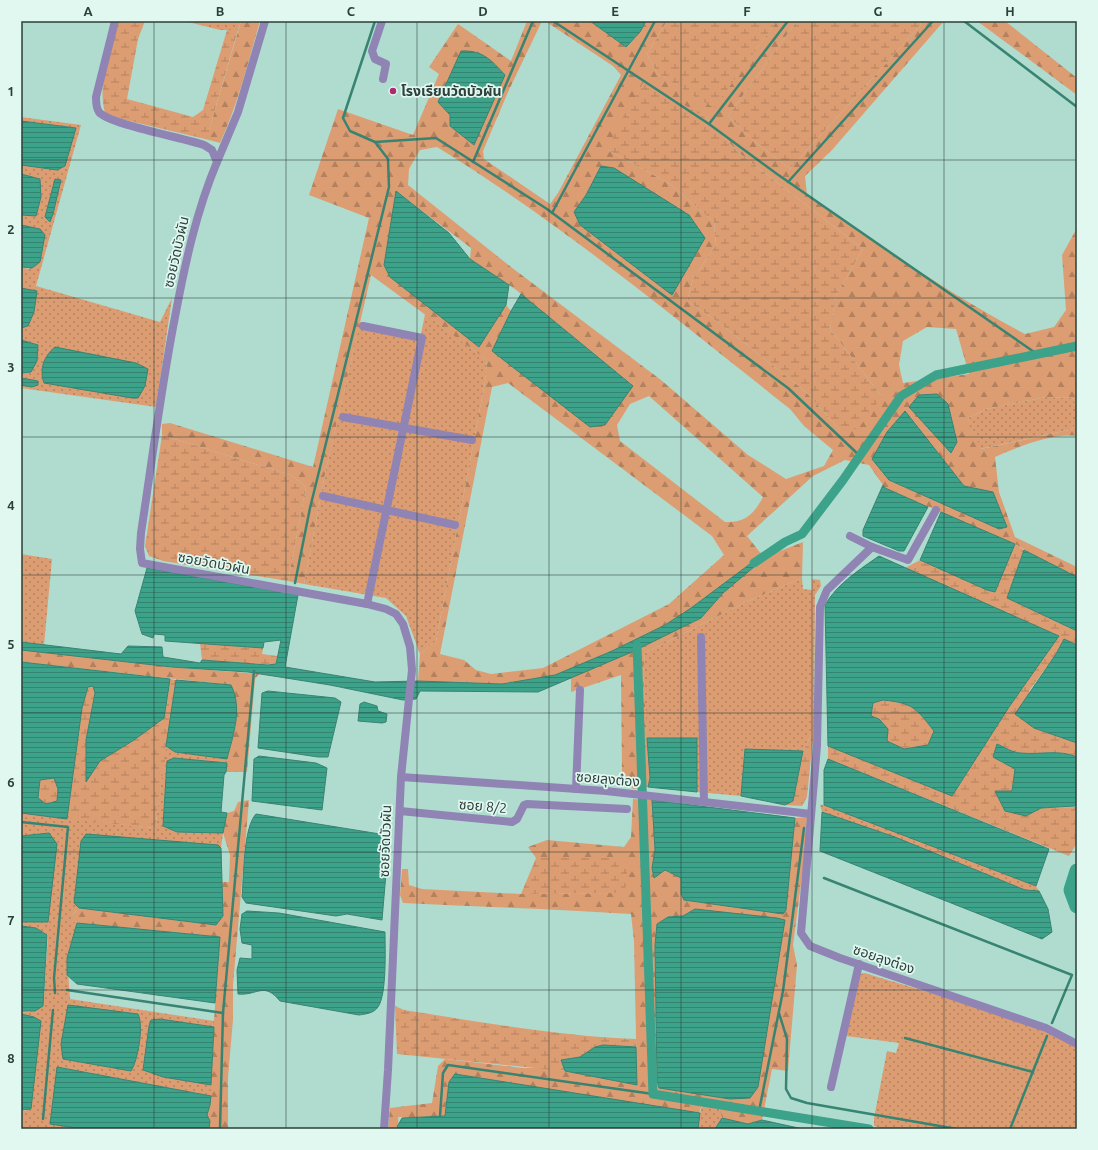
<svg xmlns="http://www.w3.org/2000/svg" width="1098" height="1150" font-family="Ubuntu,'Noto Sans Thai',sans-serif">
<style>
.green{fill:url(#green-dots);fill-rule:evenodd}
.forest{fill:url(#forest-firs);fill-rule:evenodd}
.wetland{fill:url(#wetland-marsh)}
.water{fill:url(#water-rules);stroke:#388472;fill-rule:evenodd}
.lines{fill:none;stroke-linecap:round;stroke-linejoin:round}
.stream{stroke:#388472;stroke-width:2.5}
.canal{stroke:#3ca28a;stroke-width:9}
.river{stroke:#3ca28a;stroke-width:15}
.street{stroke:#8f84b4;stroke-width:8}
.grid{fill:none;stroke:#2d3f3a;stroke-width:1;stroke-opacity:0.55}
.poi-dot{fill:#b0296e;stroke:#e1f8f1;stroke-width:1.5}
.labels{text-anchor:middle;stroke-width:3.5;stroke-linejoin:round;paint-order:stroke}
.poi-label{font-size:14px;font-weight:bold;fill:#2d3f3a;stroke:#e1f8f1;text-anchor:start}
.street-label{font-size:14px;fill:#2d3f3a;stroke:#e1f8f1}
.neatline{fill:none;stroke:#2d3f3a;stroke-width:1.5}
.grid-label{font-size:13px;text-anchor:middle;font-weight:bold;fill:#2d3f3a}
</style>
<defs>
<pattern id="green-dots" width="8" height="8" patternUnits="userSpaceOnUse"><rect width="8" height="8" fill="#dd9d72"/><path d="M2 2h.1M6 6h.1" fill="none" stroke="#b4815f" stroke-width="1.8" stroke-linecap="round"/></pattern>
<pattern id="forest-firs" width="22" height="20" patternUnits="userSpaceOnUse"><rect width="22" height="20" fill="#dd9d72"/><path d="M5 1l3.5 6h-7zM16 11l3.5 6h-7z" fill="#b4815f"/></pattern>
<pattern id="wetland-marsh" width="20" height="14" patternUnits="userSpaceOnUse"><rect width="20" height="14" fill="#dd9d72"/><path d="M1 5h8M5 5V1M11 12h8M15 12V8" fill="none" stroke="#b4815f"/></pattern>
<pattern id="water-rules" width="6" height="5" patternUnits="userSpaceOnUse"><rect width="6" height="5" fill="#3ca28a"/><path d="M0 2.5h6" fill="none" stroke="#338572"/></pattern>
</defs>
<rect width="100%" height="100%" fill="#afdccf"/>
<g class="green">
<polygon points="184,21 241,21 238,30 220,30"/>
<polygon points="21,117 81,125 36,286 160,322 172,298 156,407 21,388 21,385 32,387 38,381 21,378 21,373 31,372 37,361 38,345 21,340 21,328 28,326 31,290 21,288 21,267 28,269 40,262 42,250 40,229 21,225 21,215 28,216 40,179 21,174 21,165 57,170 75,128 21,121"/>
<polygon points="425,314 487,360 485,382 436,641 420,654 406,616 386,598 304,584 325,474 360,322 421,334"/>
<path d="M1046,397L1073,398C1078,408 1079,420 1073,429L980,449L968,418L986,409Z"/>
<polygon points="21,554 52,559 44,645 21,642"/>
<polygon points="802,578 803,589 812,590 812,579 820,580 821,586 815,595 814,729 803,751 745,749 741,796 697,792 697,739 647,738 643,672 645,653 744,603"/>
<path d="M166,746L175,752L227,759V763L174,758L167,762L163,826L177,832L223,833L221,848L218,845L74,903L79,908L72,915V921L77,923L67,958L70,999L214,1021V1027L160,1019L151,1020L143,1070L163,1077L211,1085V1096L58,1067L50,1124L83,1129H21V1110L26,1111L34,1017L21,1014V1011L29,1012L44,998L48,935L36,928L21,926V922H48L49,833L21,836V813L153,828L156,822ZM138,1014C144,1026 138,1060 131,1071L64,1059Z"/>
<polygon points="820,805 824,805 1036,886 1039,891 1025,890 895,837 822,812"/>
<path d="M865,973C934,995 1013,1013 1077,1047V1129H883L874,1126V1118L887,1051L896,1053L899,1043L846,1036L860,974Z"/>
<polygon points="704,1099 719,1108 722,1118 715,1129 698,1129 700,1113"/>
</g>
<g class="forest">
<path d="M241,21H260C248,62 238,104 220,143L209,140V130Z"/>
<path d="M527,21H542L508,92L483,151L484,159L550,204L558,193L621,75L613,66L545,21H590L626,47L640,32L646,21H667L647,54L657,73L714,107L777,21H797L728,116L754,141L790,169L921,25L919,21H944L832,150L805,176L807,195C878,244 949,294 1025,334L1054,327L1066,310L1062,255L1077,228V406L1073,398L1046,397L986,409L968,418L981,449L1073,429L1077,423V436C1053,433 1017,447 995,457L999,492L1015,537L1077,567V577L1043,561L1015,544L885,488L869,465L845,460L813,476L747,536L762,555L691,608L665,625L612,651L555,675L502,684L418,681L420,654L436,641L485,382L487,360L371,275L325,474L304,584L288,581L306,487L291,475L162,435V424L170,423L313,467L369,218L309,195L338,109L413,135L439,74L429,67L458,24L511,61ZM450,115L474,144L450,126ZM705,117L739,153L863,249L836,296L830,329L882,397L840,430L805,391L718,322L687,301L693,279L716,245L714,222L670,184L608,150ZM437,147C562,224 675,318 790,409L804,426L833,450L824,466L786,479L748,455L661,380L511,267L408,185L409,169L420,150ZM601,166L614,168L672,294L580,225L574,212L586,195ZM397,192L471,248L470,259L515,289L633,386L605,425L492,351L511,311L506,305L479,347ZM927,327L956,329L969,374L903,383L899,365L903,341ZM508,383L712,536L724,555L669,604L543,668L491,674L476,670L464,660L440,654L492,387ZM937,394L948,404L919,395ZM649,396L763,497C754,514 745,523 725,522L620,441L617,425L630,404ZM905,411L964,486L993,492L1006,527L999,529L889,480L887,432Z"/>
<polygon points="977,21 1005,21 1077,78 1077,95"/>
<polygon points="803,542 802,578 744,603 645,653 643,672 650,778 648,787 633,789 622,771 621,675 571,692 571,677 632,652 701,618 723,593 767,556"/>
<polygon points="21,650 172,667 259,674 255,679 247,772 226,772 227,759 236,724 231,685 21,662"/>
<path d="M633,799L652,800L655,850L652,868L654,878L664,870L681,878V894L782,914L786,909L795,818L807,817L805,853L793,945L797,965L788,1071L772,1069L762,1120L748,1124L722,1118L719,1108L704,1099L699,1113L449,1082L445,1116L420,1118L398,1117L399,1129H388L390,1108L432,1103L438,1066L445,1059L523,1068H550L637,1085L634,941L631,914C555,909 479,907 403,903L400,895L402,869H408L409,885L422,889L521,894L613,893L618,858H536L528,847L547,840L624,847L631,837ZM695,909L659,1088L657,1080L655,945L657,924L668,917L683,916Z"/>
<polygon points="249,800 233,985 233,1020 228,1077 228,1129 209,1129 210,1121 207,1115 210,1105 214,1021 220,937 77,923 72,921 72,915 79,908 216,925 223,916 222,882 229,882 230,855 223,833 227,813 234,811 238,802"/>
</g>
<g class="wetland">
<path d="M118,21H145L138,39L127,99L193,117L203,110L227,30H238L209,130V140L121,119L105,113C97,83 111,50 118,21Z"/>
<polygon points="667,21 777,21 714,108 657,73 647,54"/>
<polygon points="797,21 919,21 921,25 790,169 754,141 728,116"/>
<polygon points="644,81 705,117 739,153 863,249 836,296 830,329 882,397 858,429 840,430 805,391 718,322 687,301 693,279 716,245 714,222 670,184 608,150 617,127"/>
<polygon points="162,435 291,475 306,487 288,581 163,561 149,556 145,546"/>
<path d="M1015,544L1024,550L1007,598L1077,631V645L1064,639L1056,654L1029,691L1034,728L1077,743V757C1059,749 1040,755 1021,753C1013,753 1004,747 997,744L993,757L1015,769L1012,791H996L1026,816L1041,808L1077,807V843L1069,856L828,759V746L952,796L1009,707L1059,636L905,568L920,560L987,590L995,592Z"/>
<polygon points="200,643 263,648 262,654 277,656 276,665 202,660"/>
<polygon points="170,679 176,680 156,822 153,828 67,819 82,708 88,687 93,686 95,693 86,740 86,781 100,761 134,740 164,718"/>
<path d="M883,700C912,703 916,708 934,731L928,745L904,749L887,741L871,716L873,703Z"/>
<polygon points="814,729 807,797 802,806 785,805 793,801 803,751"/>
<polygon points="54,778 58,789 57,801 46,804 38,798 40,780"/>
<polygon points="536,858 618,858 628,864 625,891 613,893 521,894"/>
<path d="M395,1006L404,1010C481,1022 558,1036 636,1039V1047L603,1045L595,1047L580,1057L561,1060L565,1071L397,1054Z"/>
</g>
<g class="water">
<polygon points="590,21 646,21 640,32 626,47"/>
<path d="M461,51C483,50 491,60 505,75L474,145L450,126V115L438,102Z"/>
<polygon points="21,121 76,128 65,166 57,170 21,165"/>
<polygon points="601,166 614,168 689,215 705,238 672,295 580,225 574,212 586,195"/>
<polygon points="21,174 40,179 41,197 36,216 21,215"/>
<polygon points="55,179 61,180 53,214 50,222 45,217"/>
<polygon points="396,191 449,233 470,259 509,285 506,305 479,347 390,277 384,265"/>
<polygon points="21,225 40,229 45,235 40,262 32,268 21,267"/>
<polygon points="21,288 37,291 34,312 28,326 21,328"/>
<polygon points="521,294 633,386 605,425 590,427 492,351 511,311"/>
<polygon points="21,340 38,345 37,361 31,372 21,373"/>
<path d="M55,347L136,363L148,369L145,386L138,398H132L44,383C39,369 44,356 55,347Z"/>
<polygon points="21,378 38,381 38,385 32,387 21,385"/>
<polygon points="937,394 948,404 957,442 951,453 909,407 919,395"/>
<polygon points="905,411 964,486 993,492 1007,527 999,529 889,480 872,459 887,432"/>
<polygon points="883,485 885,488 928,507 904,551 899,551 863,536 863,530"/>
<polygon points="941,512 1015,544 995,592 987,590 920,560"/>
<polygon points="1024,550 1077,577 1077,631 1007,598"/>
<polygon points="762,555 767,556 723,593 701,618 632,652 538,692 420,691 416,699 403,700 330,685 248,672 172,667 21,650 21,642 121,654 128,646 162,647 163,657 200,663 202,660 268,665 276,664 281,640 264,642 263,648 165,641 165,635 154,634 153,638 142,634 135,611 147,568 298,595 285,667 375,682 418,681 502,684 555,675 612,651 665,625 691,608"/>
<path d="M879,556L1059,636L1009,707L952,796L828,746L825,605C837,584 859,570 879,556ZM883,700C913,703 916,708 934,731L928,745L904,749L887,741L888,729L879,719L871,716L873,703Z"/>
<polygon points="1064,639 1077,645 1077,743 1034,728 1015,714 1056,654"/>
<path d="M21,662L170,679L164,718L134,740L100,761L86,782V740L95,693L93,686L88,687L82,708L67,819L21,813ZM54,778L58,789L57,801L46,804L38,798L40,780Z"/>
<path d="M176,680L231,685C243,709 233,735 227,759L175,752L166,746Z"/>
<polygon points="268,691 335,698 341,702 328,757 318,757 258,748 262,693"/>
<polygon points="364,702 377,706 378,711 387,714 386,722 382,723 358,721 360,704"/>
<polygon points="647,738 697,738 697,792 648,787 650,778"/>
<path d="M997,744C1004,747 1013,753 1021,753C1040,755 1059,749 1077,757V801L1075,806L1041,808L1026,816L1005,811L995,791H1012L1015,769L993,757Z"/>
<polygon points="745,749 803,751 793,801 785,805 741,796"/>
<polygon points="259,756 316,763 327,768 322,810 252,801 254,759"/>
<polygon points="174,758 227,763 226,772 224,775 221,812 227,813 223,833 177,832 163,826 167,761"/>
<polygon points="828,759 1049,849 1036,886 824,805 824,770"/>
<polygon points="652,800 795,818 786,910 783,914 684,900 681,894 681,878 665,870 654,878 652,868 655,850"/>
<polygon points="822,812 895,837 1025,890 1039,891 1048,909 1052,932 1042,939 820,851"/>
<path d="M256,814L380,834L389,838L382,920L347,914L336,916L246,903L242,897C244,877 243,828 256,814Z"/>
<polygon points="49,833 57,844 48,922 21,922 21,836"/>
<polygon points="86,834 218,845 221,848 223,916 216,925 79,908 74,903 81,841"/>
<polygon points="695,909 777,918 785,920 758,1087 750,1098 730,1099 659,1088 657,1080 655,945 657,924 668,917 683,916"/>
<path d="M247,911L279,913L385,932C385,948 387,994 378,1007C374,1013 366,1014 359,1015L280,1001C264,981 257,996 238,994L237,970L240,958L252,959V945L242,943L240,929L242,914Z"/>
<polygon points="77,923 220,937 215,1003 77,984 67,975 67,958"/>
<polygon points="21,926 36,928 47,935 43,1006 35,1011 21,1011"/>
<path d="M68,1005L138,1014C144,1026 138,1060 131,1071L63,1059L61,1044Z"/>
<polygon points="21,1014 34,1017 41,1021 31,1109 21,1110"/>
<polygon points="160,1019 214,1027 211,1085 163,1077 143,1070 149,1026 151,1020"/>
<polygon points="603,1045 636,1047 637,1085 565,1071 561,1060 580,1057 595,1047"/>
<polygon points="57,1067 211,1096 210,1105 207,1115 210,1121 209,1129 83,1129 50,1124"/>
<polygon points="455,1074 700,1113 698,1129 399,1129 397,1127 402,1118 445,1116 449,1082"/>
<polygon points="722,1118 748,1124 762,1120 803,1129 715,1129"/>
</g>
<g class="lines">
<g class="stream">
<polyline points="375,21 343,118 350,131 375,142 436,138 547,209 788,388 860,456"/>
<polyline points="553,21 709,124 777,174 1037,354"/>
<polyline points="964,21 1077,107"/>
<polyline points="709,124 788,21"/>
<polyline points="473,162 533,21"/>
<polyline points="788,182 933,21"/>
<polyline points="552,213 655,21"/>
<polyline points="295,583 310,508 389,187 388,159 375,142"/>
<polyline points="21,822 68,827 54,978 55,993"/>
<polyline points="824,878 1072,975 1052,1023"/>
<polyline points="67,990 223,1013"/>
<polyline points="779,1013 787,1039 786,1089 791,1098 807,1103 957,1129"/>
<polyline points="905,1038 1033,1072"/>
<polyline points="759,1111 783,991 804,828"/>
<polyline points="440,1116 443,1073 448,1065 653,1094"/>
<polyline points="43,1119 53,1010"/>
<polyline points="220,1129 223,1013 254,671"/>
<polyline points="1010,1129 1047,1036"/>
</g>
<g class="canal">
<polyline points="754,563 785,542 802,534 843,480 901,396 936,375 1077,346"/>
<polyline points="637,645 653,1094 869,1129"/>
</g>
<polyline class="river" points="1077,871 1071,890 1077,906"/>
<g class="street">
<path d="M115,21L96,97C96,102 96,108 99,112C108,124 184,138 204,145L212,150L217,162C196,212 185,264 175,317C161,388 152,461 141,533L140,549L142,563L367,604L386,609L396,614L403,624L410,647L412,670L401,777L388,1070L384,1129"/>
<polyline points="382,21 372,51 375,59 386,64 383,79"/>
<polyline points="217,162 238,112 265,21"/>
<polyline points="363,326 422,338 367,604"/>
<polyline points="343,417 472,440"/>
<polyline points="323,496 455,525"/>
<polyline points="936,510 908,560 872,547 827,590 820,607 817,746 801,933 810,946 840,958 1046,1028 1077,1044"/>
<polyline points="850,536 872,547"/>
<polyline points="701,637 704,802"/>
<polyline points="401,777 606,791 811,814"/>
<polyline points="576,789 580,690"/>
<polyline points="400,811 512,822 517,819 524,805 527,804 627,809"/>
<polyline points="831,1087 859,964"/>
</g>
</g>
<path class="grid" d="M154,21V1129M286,21V1129M417,21V1129M549,21V1129M681,21V1129M812,21V1129M944,21V1129M21,160H1077M21,298H1077M21,437H1077M21,575H1077M21,713H1077M21,852H1077M21,990H1077"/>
<circle class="poi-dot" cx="393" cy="91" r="4"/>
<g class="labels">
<g class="poi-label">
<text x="401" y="96">โรงเรียนวัดบัวผัน</text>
</g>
<g class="street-label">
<text transform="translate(176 252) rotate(-77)" y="5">ซอยวัดบัวผัน</text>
<text transform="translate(214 563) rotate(10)" y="5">ซอยวัดบัวผัน</text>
<text transform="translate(608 779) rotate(5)" y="5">ซอยลุงต๋อง</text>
<text transform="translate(483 806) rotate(5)" y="5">ซอย 8/2</text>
<text transform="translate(385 841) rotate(-88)" y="5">ซอยวัดบัวผัน</text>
<text transform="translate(884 959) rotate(19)" y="5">ซอยลุงต๋อง</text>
</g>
</g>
<rect width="1098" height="1150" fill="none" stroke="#e1f8f1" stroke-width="44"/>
<rect x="22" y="22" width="1054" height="1106" class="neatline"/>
<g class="grid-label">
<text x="88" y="16">A</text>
<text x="220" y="16">B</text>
<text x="351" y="16">C</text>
<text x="483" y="16">D</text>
<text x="615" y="16">E</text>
<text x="747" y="16">F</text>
<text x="878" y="16">G</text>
<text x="1010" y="16">H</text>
<text x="11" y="96">1</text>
<text x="11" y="234">2</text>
<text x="11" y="372">3</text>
<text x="11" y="510">4</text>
<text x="11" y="649">5</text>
<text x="11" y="787">6</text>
<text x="11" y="925">7</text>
<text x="11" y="1063">8</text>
</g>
</svg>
